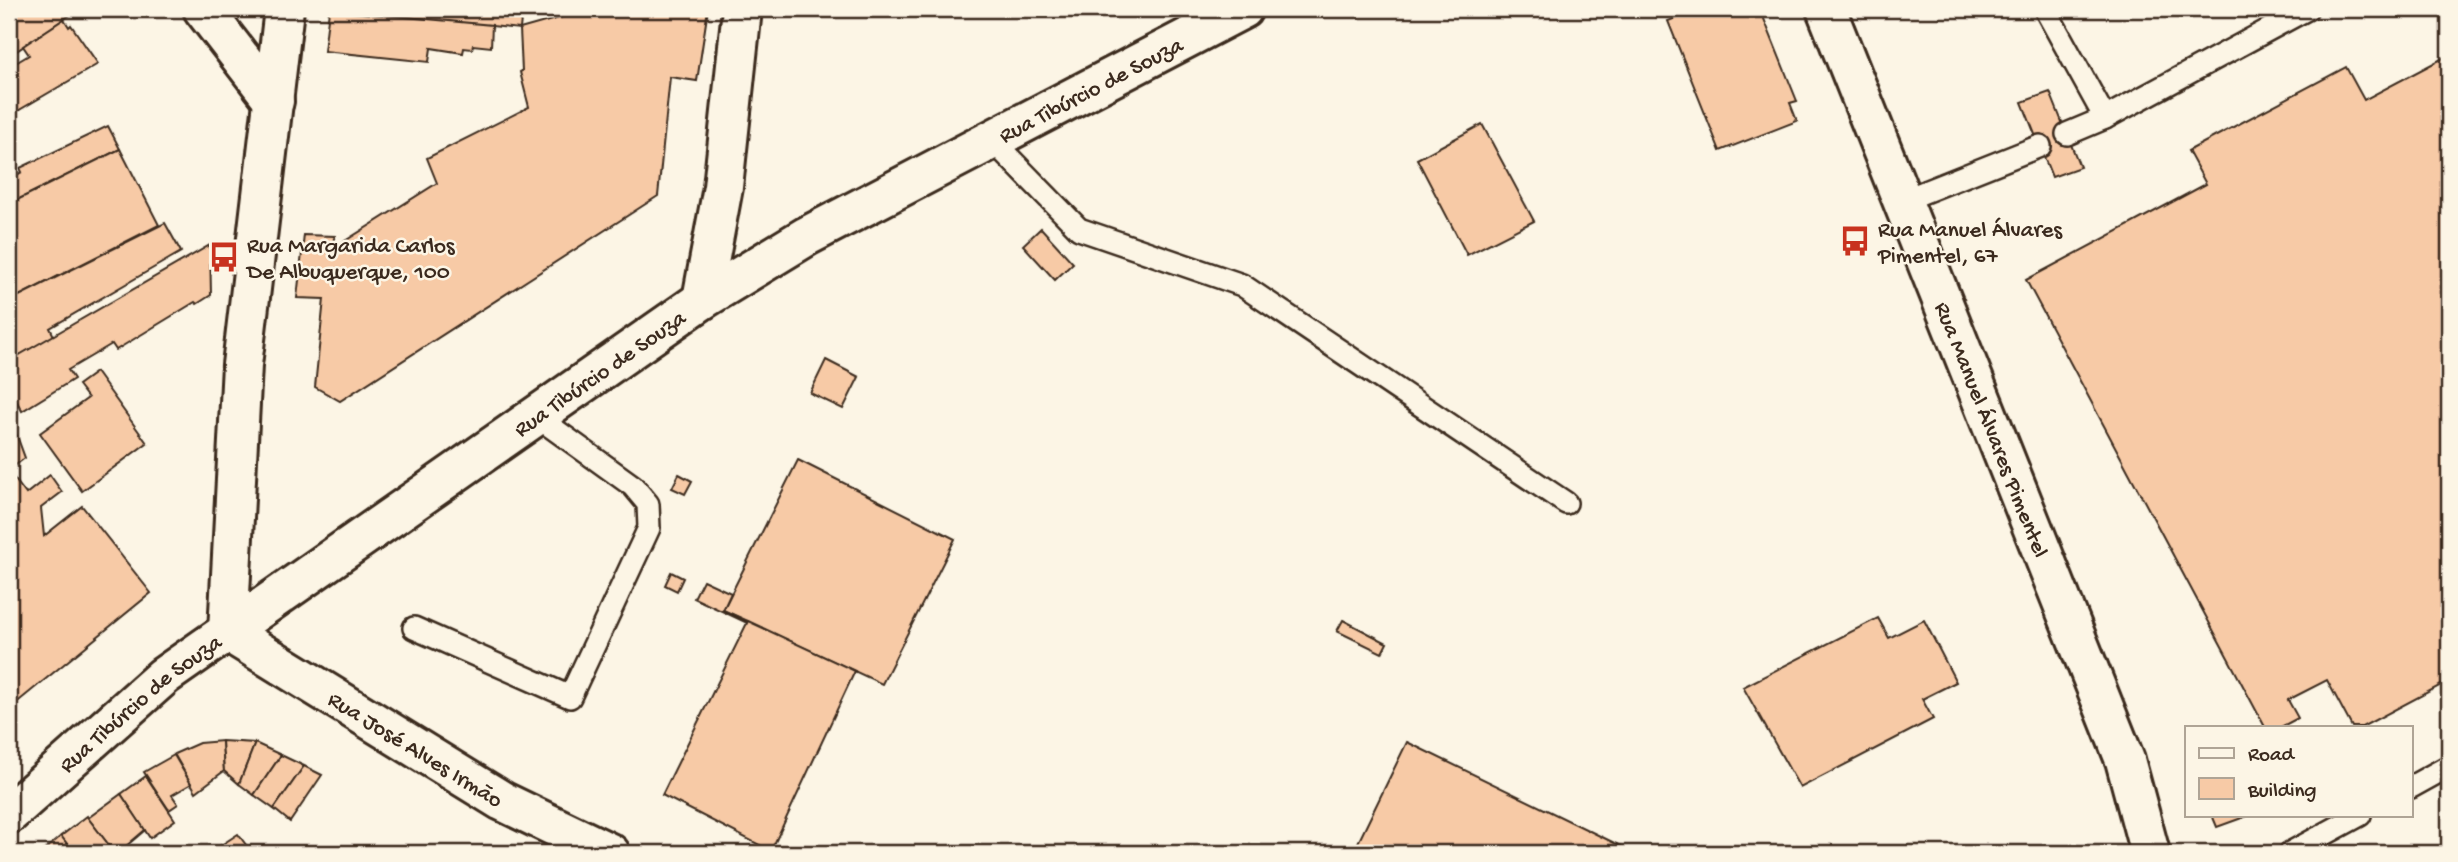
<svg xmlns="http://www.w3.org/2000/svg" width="2458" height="862" font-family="'Gochi Hand',sans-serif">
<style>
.building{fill:#f7caa6;stroke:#3b2a1e;stroke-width:2}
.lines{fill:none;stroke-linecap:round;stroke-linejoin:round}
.lane-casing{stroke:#3b2a1e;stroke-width:26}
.street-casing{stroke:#3b2a1e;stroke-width:44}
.secondary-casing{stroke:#3b2a1e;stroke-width:44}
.lane{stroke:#fcf5e5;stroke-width:21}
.street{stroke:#fcf5e5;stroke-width:38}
.secondary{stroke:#fcf5e5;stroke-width:38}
.labels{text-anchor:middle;stroke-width:5;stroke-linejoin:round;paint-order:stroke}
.street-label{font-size:23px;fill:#3b2a1e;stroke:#fcf5e5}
.poi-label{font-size:23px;fill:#3b2a1e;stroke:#fcf5e5;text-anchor:start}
</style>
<rect width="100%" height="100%" fill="#fcf5e5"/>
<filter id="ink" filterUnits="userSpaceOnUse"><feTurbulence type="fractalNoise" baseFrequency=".0143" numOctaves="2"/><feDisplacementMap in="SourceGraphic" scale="14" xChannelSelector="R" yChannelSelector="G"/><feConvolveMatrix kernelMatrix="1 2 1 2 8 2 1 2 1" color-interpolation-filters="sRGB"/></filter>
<g filter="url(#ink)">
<g class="building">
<polygon points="9,9 79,9 9,56"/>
<polygon points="329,9 522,9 520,29"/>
<polygon points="591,9 708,9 697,81 670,77 658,196 340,401 315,387 324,299 297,298 304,235 335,236 329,251 437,183 427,158 529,107 520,72 522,71 520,29"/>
<polygon points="1699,9 1760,9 1797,101 1790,103 1797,121 1720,151 1668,21"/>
<polygon points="329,10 492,25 491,47 473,45 472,49 464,48 463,53 431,48 429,62 324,51"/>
<polygon points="64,19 69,27 71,25 98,64 9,116 9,67 29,55 23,46"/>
<polygon points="2449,55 2449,681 2362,727 2352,727 2327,680 2288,700 2298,718 2281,727 2265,727 2026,280 2206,184 2188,151 2346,67 2364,100"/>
<polygon points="2050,92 2080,167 2052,177 2022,102"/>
<polygon points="1482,124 1534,221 1467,255 1417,159"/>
<polygon points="108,126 120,149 9,204 9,179 22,172 20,168"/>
<polygon points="120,149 159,225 9,301 9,204"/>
<polygon points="165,223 181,252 50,328 54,336 9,361 9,301"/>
<polygon points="1041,228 1073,263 1055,280 1023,245"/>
<polygon points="210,245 211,295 197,304 195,302 116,350 112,344 68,370 74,379 22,411 9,387 9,361"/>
<polygon points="826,360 859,377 843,409 810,393"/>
<polygon points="96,372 147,443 82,491 40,433 88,398 78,385"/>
<polygon points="9,414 25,458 9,470"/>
<polygon points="798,460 955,539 882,684 723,610"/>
<polygon points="679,474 692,481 685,494 672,488"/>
<polygon points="50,475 62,492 41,508 44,536 82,506 151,593 9,709 9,480 13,477 26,494"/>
<polygon points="671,572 683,578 677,591 665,585"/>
<polygon points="703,580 731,593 723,610 748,621 747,623 694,598"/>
<polygon points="1878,618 1889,638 1924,620 1956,682 1922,699 1933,719 1800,788 1743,687"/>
<polygon points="1343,620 1387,643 1382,653 1337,631"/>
<polygon points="748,621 855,671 771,851 662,795"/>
<polygon points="222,741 224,771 196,792 174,754 199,743"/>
<polygon points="222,741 255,743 239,784 224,771"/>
<polygon points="1407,742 1635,853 1353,853"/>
<polygon points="255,743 281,755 254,795 239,784"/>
<polygon points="174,755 191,784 172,795 178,804 169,810 144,772"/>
<polygon points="281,755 304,766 274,809 254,795"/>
<polygon points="304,766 322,775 290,822 274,809"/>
<polygon points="146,776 175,820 150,838 121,794"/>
<polygon points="121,794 145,830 118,853 115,853 88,818"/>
<polygon points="2212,815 2250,815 2217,827"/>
<polygon points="87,816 88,818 115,853 74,853 61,836"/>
<polygon points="238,834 252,853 209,853"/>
<polygon points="61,836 74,853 41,853"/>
</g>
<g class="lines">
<g class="lane-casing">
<g id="lane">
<polyline points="2045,9 2105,118"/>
<polyline points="2067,134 2105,118 2307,9"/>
<polyline points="991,139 1079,229 1242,285 1566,503"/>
<polyline points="1904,200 2040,146"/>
<polyline points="414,628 570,697 649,528 648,504 633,486 536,416"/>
<polyline points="2411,787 2449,766"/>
<polyline points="2290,853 2360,815"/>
</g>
</g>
<g class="street-casing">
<g id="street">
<polyline points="203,9 274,101"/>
<path id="s1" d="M284,9L242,365L228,632L502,801L610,853"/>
<polyline points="702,300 723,187 742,9"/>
</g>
</g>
<g class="secondary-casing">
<g id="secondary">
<path id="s2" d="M1826,9L2125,760L2150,853"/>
<path id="s3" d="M9,814L164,676L702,300L807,236L1243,9"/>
</g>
</g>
<use href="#lane" class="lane"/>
<use href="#street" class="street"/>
<use href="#secondary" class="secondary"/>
</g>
</g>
<defs>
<g id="bus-bare" transform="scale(2.415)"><path d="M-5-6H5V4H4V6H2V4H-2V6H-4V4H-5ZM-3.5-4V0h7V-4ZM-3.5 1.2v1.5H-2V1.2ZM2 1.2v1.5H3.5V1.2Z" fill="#c8321e" stroke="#fcf5e5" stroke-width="2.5" paint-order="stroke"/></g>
</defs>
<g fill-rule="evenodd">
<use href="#bus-bare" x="1855" y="241"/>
<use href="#bus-bare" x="224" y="257"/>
</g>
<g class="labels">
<g class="street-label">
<text dy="8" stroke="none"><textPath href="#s3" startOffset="1306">Rua Tibúrcio de Souza</textPath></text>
<text dy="8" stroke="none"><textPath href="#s3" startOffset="738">Rua Tibúrcio de Souza</textPath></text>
<text dy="8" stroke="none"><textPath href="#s2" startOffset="452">Rua Manuel Álvares Pimentel</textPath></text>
<text dy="8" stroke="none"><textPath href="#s3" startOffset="172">Rua Tibúrcio de Souza</textPath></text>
<text dy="8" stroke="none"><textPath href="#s1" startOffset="847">Rua José Alves Irmão</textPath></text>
</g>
<g class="poi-label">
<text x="1878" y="236">Rua Manuel Álvares<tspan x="1878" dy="26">Pimentel, 67</tspan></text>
<text x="247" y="252">Rua Margarida Carlos<tspan x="247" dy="26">De Albuquerque, 100</tspan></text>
</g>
</g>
<rect width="2458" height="862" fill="none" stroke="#fcf5e5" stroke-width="35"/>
<rect x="18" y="18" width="2423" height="827" fill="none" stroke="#3b2a1e" stroke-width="2.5" filter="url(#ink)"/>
<rect x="2185" y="726" width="228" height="91" fill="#fcf5e5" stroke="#afa495" stroke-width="2"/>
<rect x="2199" y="748" width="35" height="10" fill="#fcf5e5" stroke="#afa495" stroke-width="2"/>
<text x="2248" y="760" font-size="21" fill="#3b2a1e">Road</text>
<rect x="2199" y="778" width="35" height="21" fill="#f7caa6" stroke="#afa495" stroke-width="2"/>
<text x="2248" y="796" font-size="21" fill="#3b2a1e">Building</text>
</svg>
